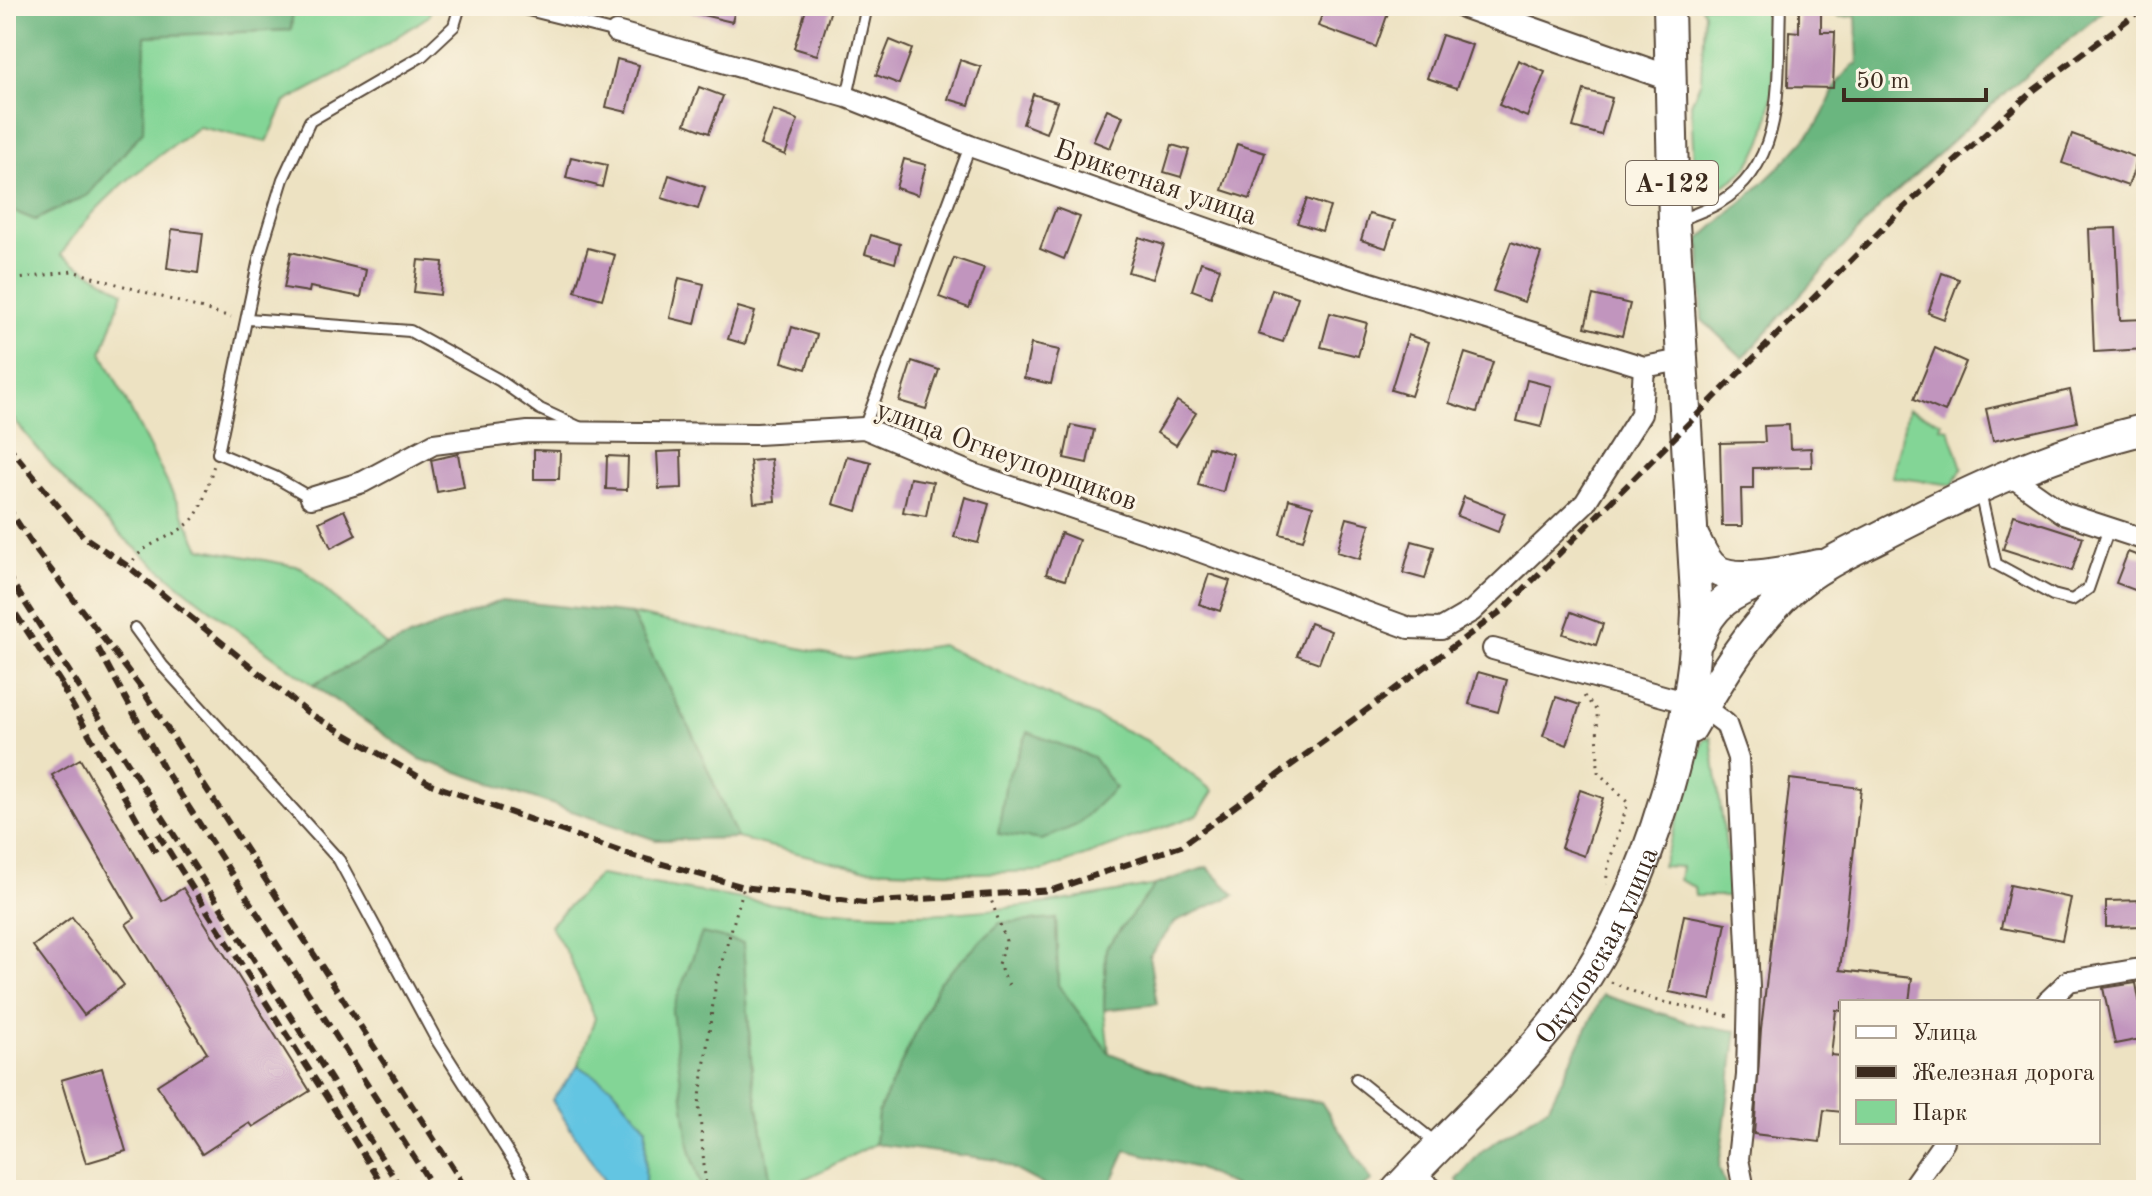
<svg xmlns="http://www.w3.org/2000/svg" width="2152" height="1196" font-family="'Old Standard TT',serif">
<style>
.green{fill:#83d596;stroke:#5f805a;stroke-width:2}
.forest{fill:#6ab67f;stroke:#52704e;stroke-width:2}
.water{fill:#64c5e2;stroke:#507880;stroke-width:2}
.building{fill:#c195be}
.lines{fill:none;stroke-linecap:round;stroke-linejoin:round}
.service-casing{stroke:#564637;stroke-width:14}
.minor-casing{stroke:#564637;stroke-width:24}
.tertiary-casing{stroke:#564637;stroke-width:28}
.primary-casing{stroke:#564637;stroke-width:34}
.path{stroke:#564637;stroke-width:3;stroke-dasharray:2 6;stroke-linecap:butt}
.service{stroke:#fff;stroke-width:10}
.minor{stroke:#fff;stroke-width:20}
.tertiary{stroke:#fff;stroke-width:24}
.primary{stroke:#fff;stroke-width:30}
.rail{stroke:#3b2a1e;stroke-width:6;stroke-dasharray:12 6;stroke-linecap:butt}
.labels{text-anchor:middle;stroke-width:6;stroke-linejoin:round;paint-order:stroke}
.shield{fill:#fcf5e5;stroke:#75675a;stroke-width:2}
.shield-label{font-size:26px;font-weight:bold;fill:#3b2a1e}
.street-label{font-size:28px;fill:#3b2a1e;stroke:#fcf5e5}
</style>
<rect width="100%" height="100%" fill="#fcf5e5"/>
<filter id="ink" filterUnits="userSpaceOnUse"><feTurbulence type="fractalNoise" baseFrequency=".0125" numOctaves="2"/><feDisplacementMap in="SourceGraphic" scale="16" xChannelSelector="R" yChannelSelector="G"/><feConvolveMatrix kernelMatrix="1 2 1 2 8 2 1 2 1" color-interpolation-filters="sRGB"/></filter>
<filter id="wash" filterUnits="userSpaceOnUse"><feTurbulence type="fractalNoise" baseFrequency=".006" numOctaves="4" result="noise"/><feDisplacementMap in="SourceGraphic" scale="32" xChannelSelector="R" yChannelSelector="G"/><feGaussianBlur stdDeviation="1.8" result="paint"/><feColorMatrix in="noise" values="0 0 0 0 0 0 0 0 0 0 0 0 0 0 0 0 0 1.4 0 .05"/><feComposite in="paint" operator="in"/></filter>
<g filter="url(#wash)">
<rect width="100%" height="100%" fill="#ede2c2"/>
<g class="green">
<path d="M293,6H431L429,16L342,72L285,102L267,142L199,127C147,163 94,201 61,255L123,292L102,353L200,548L301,567L387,646L313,685C230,626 149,566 77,493C52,468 29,438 6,410V208L35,220L88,195L142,132L145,36L291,30Z"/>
<path d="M1700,6H1775C1772,70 1785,169 1708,192L1695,187L1691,104L1701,81L1704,12Z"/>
<polygon points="1908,409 1942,422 1940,427 1949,429 1962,468 1953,485 1892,477"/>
<polygon points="631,614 853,659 941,645 1146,740 1213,791 1198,815 1042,871 977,873 861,869 737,838 694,737"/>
<polygon points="1711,737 1711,738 1733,896 1695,896 1694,887 1679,880 1681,867 1662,866 1704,739"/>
<path d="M599,875C696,890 796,913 895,914C982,915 1070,901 1155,885L1106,948L1104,1010L1109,1053L1058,985L1056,919L940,981L878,1113L875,1144L783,1190H772L752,1072L743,943L689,1145L702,1190H652L645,1183L646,1127L612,1087L578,1066L595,1018L569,957L550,925Z"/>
</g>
<g class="forest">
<polygon points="6,6 293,6 291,30 145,36 143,131 88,195 35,220 6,208"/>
<path d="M1830,6H2110L2010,88L1879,208L1743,358L1702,320L1700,239C1740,203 1782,169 1815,127C1834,102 1829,81 1858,63L1856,16L1838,17Z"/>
<polygon points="502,600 631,614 694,737 737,838 656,840 420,759 313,685 387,646"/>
<polygon points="1028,732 1093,757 1115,788 1077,825 1042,840 998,834 1006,781"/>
<polygon points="1207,867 1235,895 1176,921 1149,956 1157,1004 1104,1010 1106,948 1155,885"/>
<polygon points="1056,919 1058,985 1109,1053 1202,1088 1321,1102 1372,1181 1358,1190 1241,1190 1197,1168 1126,1150 1108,1190 1053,1190 997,1160 875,1144 878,1113 940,981 1000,923"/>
<polygon points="702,933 743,943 752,1072 772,1190 702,1190 689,1145 672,1011"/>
<polygon points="1603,995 1698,1025 1737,1031 1719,1167 1727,1190 1467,1190 1456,1180 1482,1151 1549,1106"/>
</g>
<polygon class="water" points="578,1066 612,1087 646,1127 645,1183 652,1190 610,1190 552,1100"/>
<g id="blocks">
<g class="building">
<polygon points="690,6 736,6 732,22 690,12"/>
<polygon points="807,6 832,6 817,55 794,48"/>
<polygon points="1325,6 1367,6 1388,13 1376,47 1318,26"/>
<polygon points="1799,10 1821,10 1821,32 1835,32 1833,88 1788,87 1789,31 1799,32"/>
<polygon points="1442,35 1472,45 1457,88 1427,78"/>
<polygon points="890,40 912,49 899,84 876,75"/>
<polygon points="617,59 639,65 627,112 606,107"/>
<polygon points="960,60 981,67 969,105 948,99"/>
<polygon points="1518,60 1545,72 1527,117 1499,105"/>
<polygon points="699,87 723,96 709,133 685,124"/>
<polygon points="1584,90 1612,98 1601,135 1573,127"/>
<polygon points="1033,94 1057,102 1046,133 1023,124"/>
<polygon points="1107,109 1123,116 1110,148 1093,141"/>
<polygon points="773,110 798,120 785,155 760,145"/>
<polygon points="2072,134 2138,158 2128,186 2062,163"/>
<polygon points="1237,144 1265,153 1250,199 1222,190"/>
<polygon points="1172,145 1189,150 1181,177 1164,172"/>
<polygon points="571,157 607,165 602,187 566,178"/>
<polygon points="904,159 926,165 918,195 896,188"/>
<polygon points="669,175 705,187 698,209 662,198"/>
<polygon points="1307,199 1330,207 1322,231 1297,223"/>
<polygon points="1056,208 1080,217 1064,259 1040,249"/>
<polygon points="1369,214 1395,221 1386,248 1361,240"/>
<polygon points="2116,228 2120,320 2146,319 2146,349 2094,352 2089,229"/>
<polygon points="172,229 203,233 198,273 167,268"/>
<polygon points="871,235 900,244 895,263 865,254"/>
<polygon points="1139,237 1164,245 1153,279 1128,272"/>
<polygon points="1511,242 1541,253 1524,302 1493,291"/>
<polygon points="588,248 615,255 602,299 575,291"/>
<polygon points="291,252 366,270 361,297 310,287 309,292 284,288"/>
<polygon points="954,258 984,268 969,308 939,297"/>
<polygon points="418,260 443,262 440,295 414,292"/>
<polygon points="1201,262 1220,268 1211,297 1192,290"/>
<polygon points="1942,273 1959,279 1944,319 1928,313"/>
<polygon points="679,278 704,284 695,324 670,318"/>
<polygon points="1272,289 1298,297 1283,342 1258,334"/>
<polygon points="1593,295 1630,304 1622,336 1585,327"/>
<polygon points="738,307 755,312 745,344 728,339"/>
<polygon points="1330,313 1367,323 1358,356 1321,347"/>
<polygon points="792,327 817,335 806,369 782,362"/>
<polygon points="1408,335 1429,342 1411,396 1391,390"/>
<polygon points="1031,344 1059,350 1051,384 1024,378"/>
<polygon points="1935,348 1966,362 1945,412 1914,399"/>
<polygon points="1465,353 1493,362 1477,412 1449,403"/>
<polygon points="912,361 939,370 926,409 899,401"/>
<polygon points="1527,380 1551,386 1541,427 1517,421"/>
<polygon points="2070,390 2077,422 1993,441 1986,409"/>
<polygon points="1177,401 1196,413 1176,445 1157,433"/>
<polygon points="1071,425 1094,430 1087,463 1064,458"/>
<polygon points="1789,425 1790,449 1811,448 1812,467 1753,468 1753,489 1741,489 1742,526 1722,526 1720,443 1765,442 1764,426"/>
<polygon points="1208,447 1233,454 1223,492 1198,485"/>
<polygon points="534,450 560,451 559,479 534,479"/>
<polygon points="681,451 682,488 659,489 657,452"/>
<polygon points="458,454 464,487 437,492 431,460"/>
<polygon points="607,456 628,457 627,490 606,489"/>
<polygon points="847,456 871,462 857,511 833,504"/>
<polygon points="771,459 775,501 754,503 750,461"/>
<polygon points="910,478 933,482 926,516 903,512"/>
<polygon points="965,497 989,504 978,543 954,537"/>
<polygon points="1464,497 1505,513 1498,532 1457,516"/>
<polygon points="1289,499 1313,506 1303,540 1280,534"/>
<polygon points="344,510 356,535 331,548 319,522"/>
<polygon points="2014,515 2083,537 2072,571 2003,549"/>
<polygon points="1347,518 1370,524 1360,559 1337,552"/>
<polygon points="1061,533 1079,540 1065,580 1046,574"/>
<polygon points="1412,541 1434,547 1425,579 1403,573"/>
<polygon points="2128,552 2146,559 2146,576 2140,592 2116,583"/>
<polygon points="1209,574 1230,581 1220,611 1199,604"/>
<polygon points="1571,612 1603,624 1596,645 1563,634"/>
<polygon points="1310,623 1331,631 1319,663 1297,655"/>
<polygon points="1478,672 1507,680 1498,712 1469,704"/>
<polygon points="1556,697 1580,705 1567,745 1543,736"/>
<polygon points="80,759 162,901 183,888 310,1091 253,1127 250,1123 202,1154 157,1085 207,1053 126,924 135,918 52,775"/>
<polygon points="1790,779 1861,788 1840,970 1912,978 1909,1002 1842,1002 1842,1011 1836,1010 1831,1055 1842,1056 1842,1112 1824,1110 1820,1142 1754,1134 1761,1029"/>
<polygon points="1580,790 1603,798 1584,856 1561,848"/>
<polygon points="2010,885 2071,898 2062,940 2001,928"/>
<polygon points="2146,900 2146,926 2106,927 2106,901"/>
<polygon points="1684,915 1726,923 1711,1000 1669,992"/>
<polygon points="72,917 124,985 84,1015 33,946"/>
<polygon points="2136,983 2146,1038 2115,1044 2103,988"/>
<polygon points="102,1068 126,1151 86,1163 61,1080"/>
</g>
</g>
</g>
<g filter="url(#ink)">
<use href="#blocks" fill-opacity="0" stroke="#564637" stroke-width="2"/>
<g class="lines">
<g class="service-casing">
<g id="service">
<polyline points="512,6 616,32"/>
<polyline points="847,97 867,6"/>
<path d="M1679,220C1692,215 1707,210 1719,203C1788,163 1777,74 1780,6"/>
<polyline points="248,319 410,331 499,380 540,409 579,427"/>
<polyline points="864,428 970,146"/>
<polyline points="1980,492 1996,564 2053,595 2072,600 2088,589 2109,528"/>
<polyline points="311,498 275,477 218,453 260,254 283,179 310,121 422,56 454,26 460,6"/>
<polyline points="135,628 162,665 339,860 436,1039 532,1190"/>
<polyline points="1356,1079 1436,1143"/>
<polyline points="1418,1171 1442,1190"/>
</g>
</g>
<g class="minor-casing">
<g id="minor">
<polyline points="616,32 847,97 970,146 1302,262 1644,367 1681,360"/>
<polyline points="2008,474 2063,513 2146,540"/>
<polyline points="311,498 363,482 434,444 528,432 757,434 864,428 973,474 1191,548 1409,628 1441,629 1472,611 1585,503 1641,414 1644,367"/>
<polyline points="1493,649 1703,707 1726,724 1738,758 1749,987 1747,1075 1738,1159 1744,1190"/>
<polyline points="2047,1002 2069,981 2146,968"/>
<polyline points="1910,1190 1944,1142"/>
</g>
</g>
<g class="tertiary-casing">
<polyline id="tertiary" points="1465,6 1669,78"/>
</g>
<g class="primary-casing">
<g id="primary">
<path d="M1694,538C1700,548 1705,563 1716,570C1738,584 1795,570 1819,565"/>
<path d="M1699,639C1710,605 1733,592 1764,581"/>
<path d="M1691,728C1720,678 1748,630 1791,590C1820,564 1857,549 1891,531C1973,489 2056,450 2146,429"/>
<path id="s1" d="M1397,1190C1450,1133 1507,1081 1555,1021C1638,919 1694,742 1697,612L1674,223L1669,6"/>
</g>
</g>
<g class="path">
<polyline points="6,281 72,271 231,317"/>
<path d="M129,567C142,542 168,541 189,523C203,511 208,483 214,465"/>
<polyline points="1584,696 1597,711 1598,772 1628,803 1608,866 1606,884"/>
<polyline points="989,894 1006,941 998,964 1010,987"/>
<polyline points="1611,982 1654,1000 1730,1016"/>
<polyline points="706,1190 699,1104 716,982 744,887"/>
</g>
<use href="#service" class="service"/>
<use href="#minor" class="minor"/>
<use href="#tertiary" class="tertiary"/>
<use href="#primary" class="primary"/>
<g class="rail">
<polyline points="6,443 83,536 129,567 307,712 433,785 624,853 744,887 864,903 1052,890 1181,846 1504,609 1897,214 2034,90 2146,6"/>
<polyline points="6,505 38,553 139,685 467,1190"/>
<polyline points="6,573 402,1190"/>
<polyline points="6,599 67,692"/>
<polyline points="98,648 163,767 435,1190"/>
<polyline points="61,685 158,856"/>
<polyline points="158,834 386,1190"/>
</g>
</g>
</g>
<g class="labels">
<rect class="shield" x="1626" y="161" width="92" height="44" rx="6"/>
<g class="shield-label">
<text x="1672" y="192">А-122</text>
</g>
<g class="street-label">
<text transform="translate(1156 181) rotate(19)" y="10">Брикетная улица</text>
<text transform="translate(1007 454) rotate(20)" y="10">улица Огнеупорщиков</text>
<text dy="10" stroke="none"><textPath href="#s1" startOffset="318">Окуловская улица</textPath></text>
</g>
</g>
<rect width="2152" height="1196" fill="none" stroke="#fcf5e5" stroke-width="32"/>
<rect x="1840" y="1000" width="260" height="144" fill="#fcf5e5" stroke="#afa495" stroke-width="2"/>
<rect x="1856" y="1026" width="40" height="12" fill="#ffffff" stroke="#afa495" stroke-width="2"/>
<text x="1912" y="1040" font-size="24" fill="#3b2a1e">Улица</text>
<rect x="1856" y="1066" width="40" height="12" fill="#3b2a1e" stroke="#afa495" stroke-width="2"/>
<text x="1912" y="1080" font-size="24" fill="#3b2a1e">Железная дорога</text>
<rect x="1856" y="1100" width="40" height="24" fill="#83d596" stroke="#afa495" stroke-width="2"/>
<text x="1912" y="1120" font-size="24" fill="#3b2a1e">Парк</text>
<path d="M1844 88v12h142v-12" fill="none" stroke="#3b2a1e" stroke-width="4"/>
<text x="1856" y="88" font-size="24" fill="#3b2a1e" stroke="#fcf5e5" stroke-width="6" paint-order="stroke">50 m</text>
</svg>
